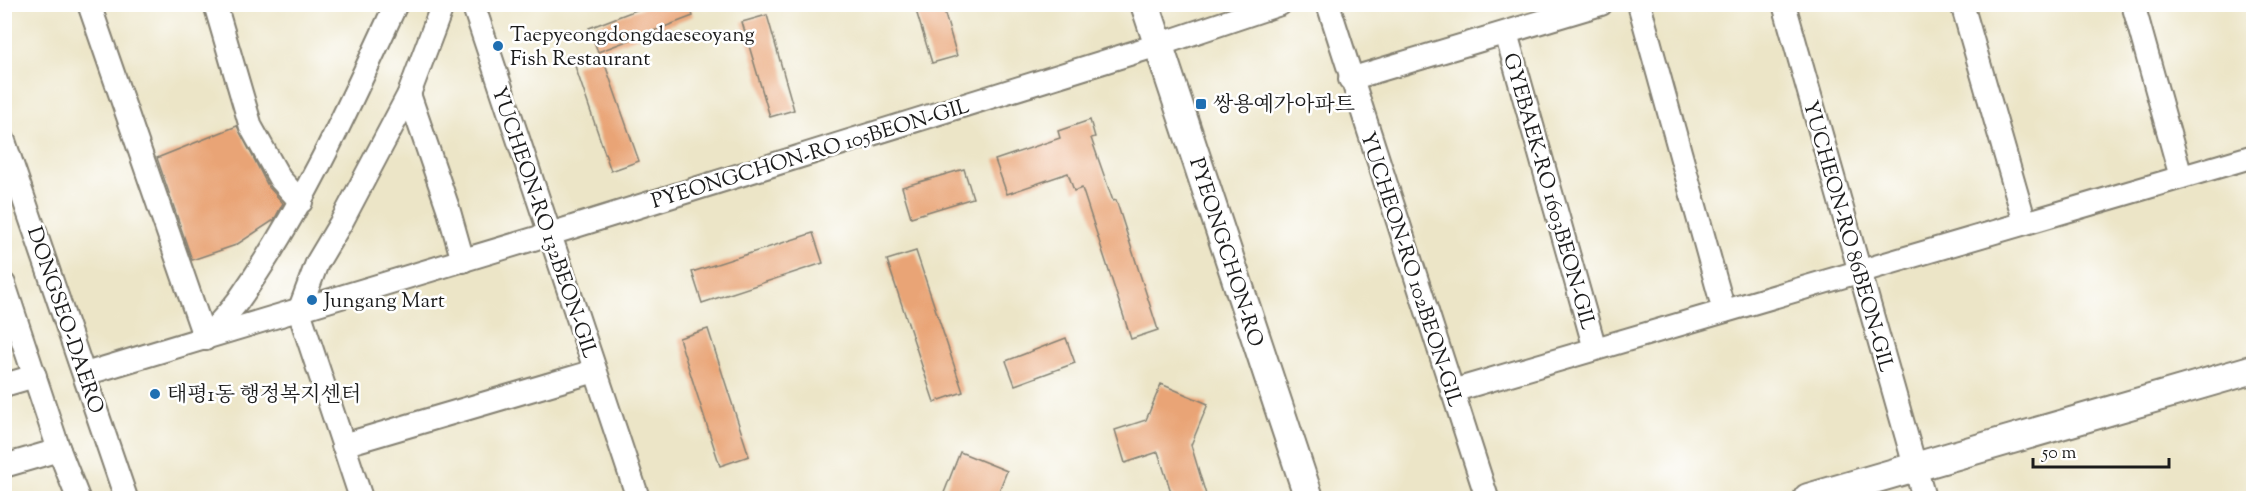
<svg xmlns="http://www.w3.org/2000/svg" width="2258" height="503" font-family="'Sorts Mill Goudy','Noto Serif KR',serif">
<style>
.building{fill:#e9a476}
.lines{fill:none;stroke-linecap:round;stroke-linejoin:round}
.minor-casing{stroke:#848072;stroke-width:26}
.major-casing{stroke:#848072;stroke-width:32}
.minor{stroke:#fff;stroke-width:22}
.major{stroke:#fff;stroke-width:28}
.poi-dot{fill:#1f6fb2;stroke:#fff;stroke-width:2}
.labels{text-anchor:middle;stroke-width:5;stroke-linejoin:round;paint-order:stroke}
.poi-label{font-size:21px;fill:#1c1c1c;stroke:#fff;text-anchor:start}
.street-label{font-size:21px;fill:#1c1c1c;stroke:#fff}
</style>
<rect width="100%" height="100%" fill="#fff"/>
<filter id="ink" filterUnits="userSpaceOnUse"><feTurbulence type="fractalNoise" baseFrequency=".0167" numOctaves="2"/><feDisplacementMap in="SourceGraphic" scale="12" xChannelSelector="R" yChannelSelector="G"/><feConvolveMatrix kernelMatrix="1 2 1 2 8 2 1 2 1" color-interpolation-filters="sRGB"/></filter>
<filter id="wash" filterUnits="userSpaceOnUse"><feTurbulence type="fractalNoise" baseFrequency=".008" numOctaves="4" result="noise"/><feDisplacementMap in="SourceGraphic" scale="24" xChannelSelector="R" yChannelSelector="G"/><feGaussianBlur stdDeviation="1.35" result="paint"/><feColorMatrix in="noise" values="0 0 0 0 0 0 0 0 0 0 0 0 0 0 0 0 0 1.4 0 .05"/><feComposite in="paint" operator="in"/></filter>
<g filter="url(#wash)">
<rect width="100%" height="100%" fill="#ece5c7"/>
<g id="blocks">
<g class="building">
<polygon points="652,4 689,4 693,16 598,52 589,28"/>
<polygon points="914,4 942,4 957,56 932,63"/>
<polygon points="767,15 794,110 770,117 742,22"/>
<polygon points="602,56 639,161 611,171 575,66"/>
<polygon points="1090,120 1095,137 1091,138 1113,201 1116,200 1158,330 1131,339 1082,188 1074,191 1068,173 1007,194 995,160 1060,138 1058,131"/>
<polygon points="237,126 268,186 283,203 274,220 236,245 192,260 157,158"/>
<polygon points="964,169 973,198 911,217 902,187"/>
<polygon points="813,233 823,263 702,303 692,272"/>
<polygon points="916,251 963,392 934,402 887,260"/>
<polygon points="708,329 749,456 720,466 679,338"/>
<polygon points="1066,338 1075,363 1015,385 1006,361"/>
<polygon points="1161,384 1208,404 1191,445 1207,498 1173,498 1158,452 1125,463 1115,430 1146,420"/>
<polygon points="960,452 1007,471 996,498 942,498"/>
</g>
</g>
</g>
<g filter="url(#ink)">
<use href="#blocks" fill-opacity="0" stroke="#848072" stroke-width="1.5"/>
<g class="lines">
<g class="minor-casing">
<g id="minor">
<polyline points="89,4 205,339"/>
<polyline points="215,4 251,127 280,179 301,202"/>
<polyline points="473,4 638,498"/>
<polyline points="1328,4 1487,498"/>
<polyline points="1639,4 1724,311"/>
<polyline points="1784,4 1924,498"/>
<polyline points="1962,4 2025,223"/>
<polyline points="2133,4 2181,177"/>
<polyline points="1506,33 1595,349"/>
<polyline points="1350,79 1601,4"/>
<polyline points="409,94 448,208 463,261"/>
<polyline points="4,141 126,498"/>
<polyline points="4,284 59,450 78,498"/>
<path d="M205,339C216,326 228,314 238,301C303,209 349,106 396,4"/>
<polyline points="85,374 550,234 1158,45 1280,4"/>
<polyline points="4,385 35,376"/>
<polyline points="1452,391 2254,156"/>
<polyline points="343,445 595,371"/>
<polyline points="4,466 59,450"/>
<polyline points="361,498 299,311 317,263 342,221 409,94 443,4"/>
</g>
</g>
<g class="major-casing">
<g id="major">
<polyline points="1145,4 1309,498"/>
<polyline points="1808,498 2254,369"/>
</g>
</g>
<use href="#minor" class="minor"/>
<use href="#major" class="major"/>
</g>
</g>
<g class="poi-dot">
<circle cx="498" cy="46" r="6"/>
<rect x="1195" y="98" width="12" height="12" rx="3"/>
<circle cx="312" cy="300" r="6"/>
<circle cx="155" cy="394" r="6"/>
</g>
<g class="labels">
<g class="poi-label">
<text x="510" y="41">Taepyeongdongdaeseoyang<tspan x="510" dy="24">Fish Restaurant</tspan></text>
<text x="1213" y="111">쌍용예가아파트</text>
<text x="324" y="307">Jungang Mart</text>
<text x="167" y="401">태평1동 행정복지센터</text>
</g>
<g class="street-label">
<text transform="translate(810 153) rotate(-17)" y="7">PYEONGCHON-RO 105BEON-GIL</text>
<text transform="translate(1550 191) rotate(74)" y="7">GYEBAEK-RO 1603BEON-GIL</text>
<text transform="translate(545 222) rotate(71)" y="7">YUCHEON-RO 132BEON-GIL</text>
<text transform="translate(1849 236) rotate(74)" y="7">YUCHEON-RO 86BEON-GIL</text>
<text transform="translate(1227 252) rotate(72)" y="7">PYEONGCHON-RO</text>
<text transform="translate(1412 269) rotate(72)" y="7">YUCHEON-RO 102BEON-GIL</text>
<text transform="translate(66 320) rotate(71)" y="7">DONGSEO-DAERO</text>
</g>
</g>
<rect width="2258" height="503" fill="none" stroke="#fff" stroke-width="24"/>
<path d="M2033 458v9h136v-9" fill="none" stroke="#1c1c1c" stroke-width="3"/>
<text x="2042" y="458" font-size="18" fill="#1c1c1c" stroke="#ffffff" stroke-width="4.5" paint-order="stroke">50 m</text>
</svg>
